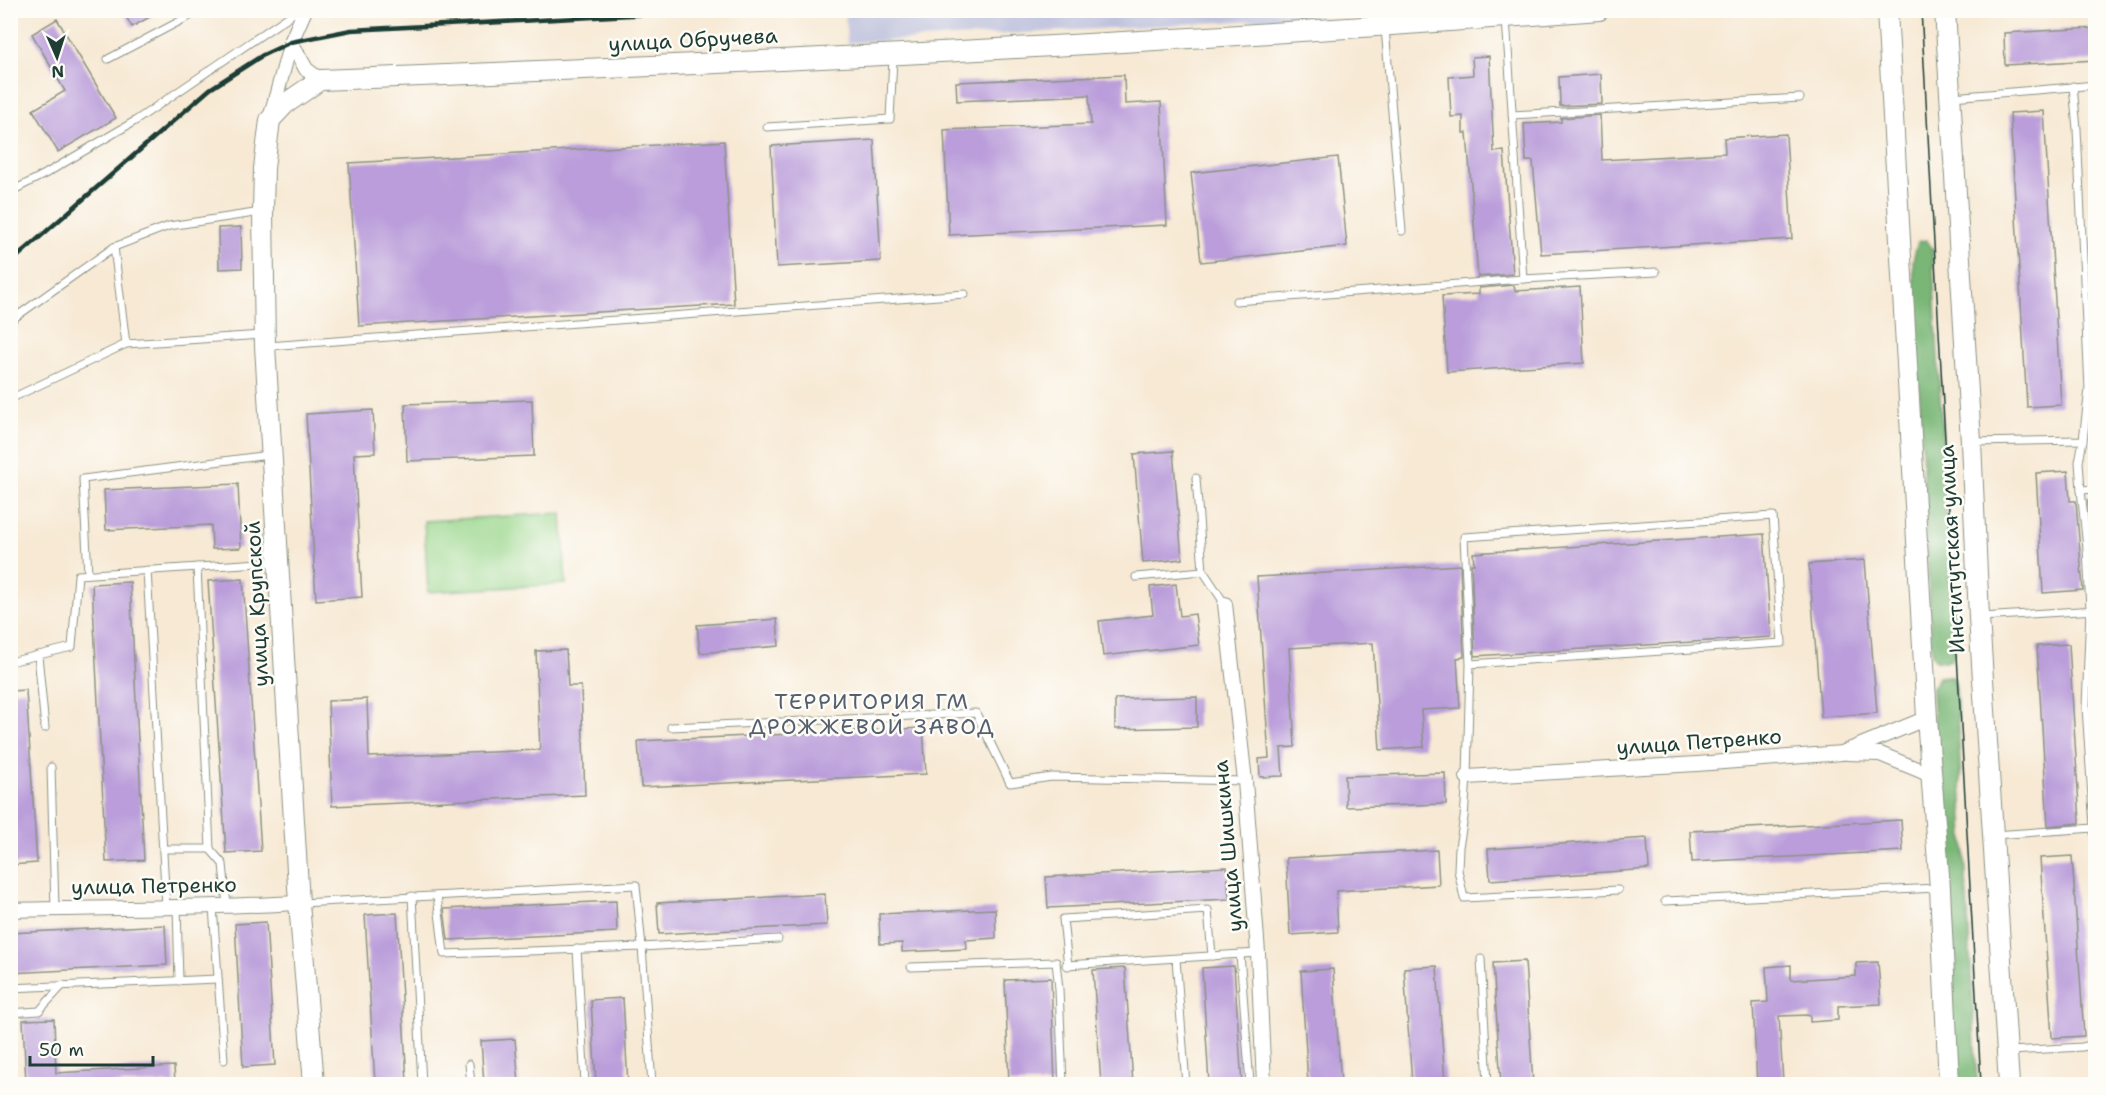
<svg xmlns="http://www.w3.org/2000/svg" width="2106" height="1095" font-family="'Shantell Sans',sans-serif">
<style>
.industrial{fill:#bfc2dd}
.green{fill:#98d68b;stroke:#5c8a60;stroke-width:1.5}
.forest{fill:#7ab777;stroke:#4c7a56;stroke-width:1.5}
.building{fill:#ba9dda}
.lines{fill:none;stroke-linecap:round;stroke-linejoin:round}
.lane-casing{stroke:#8b9384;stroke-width:9}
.street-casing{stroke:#8b9384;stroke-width:16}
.secondary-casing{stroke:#8b9384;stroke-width:22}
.lane{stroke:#fff;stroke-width:7}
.street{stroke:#fff;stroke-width:14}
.secondary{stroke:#fff;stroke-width:20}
.tram{stroke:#1f3d34;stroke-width:1.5}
.rail{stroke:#1f3d34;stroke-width:4.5}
.labels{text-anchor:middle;stroke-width:5;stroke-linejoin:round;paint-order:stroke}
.street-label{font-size:21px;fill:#1f3d34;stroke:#fdfcf7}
.neighbourhood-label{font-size:22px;letter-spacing:1.5px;fill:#555f6e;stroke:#fdfcf7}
</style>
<rect width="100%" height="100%" fill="#fdfcf7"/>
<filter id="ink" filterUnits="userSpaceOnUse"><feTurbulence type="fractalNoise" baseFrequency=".0167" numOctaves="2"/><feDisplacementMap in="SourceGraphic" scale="12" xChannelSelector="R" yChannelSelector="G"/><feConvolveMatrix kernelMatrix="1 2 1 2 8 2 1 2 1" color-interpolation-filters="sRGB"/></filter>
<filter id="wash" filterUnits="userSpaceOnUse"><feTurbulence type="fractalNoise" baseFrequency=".008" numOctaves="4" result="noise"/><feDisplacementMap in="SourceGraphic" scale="24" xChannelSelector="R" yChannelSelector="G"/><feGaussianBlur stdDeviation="1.35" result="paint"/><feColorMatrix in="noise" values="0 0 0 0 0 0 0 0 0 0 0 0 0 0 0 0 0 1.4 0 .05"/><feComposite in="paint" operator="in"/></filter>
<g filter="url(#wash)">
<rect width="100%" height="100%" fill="#f7e9d4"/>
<polygon class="industrial" points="845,11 845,10 1386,11 1273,19 847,43"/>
<polygon class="green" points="562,513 566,584 428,592 424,521"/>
<g class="forest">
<polygon points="1926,240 1932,248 1954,652 1951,659 1945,661 1936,660 1932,655 1913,260 1918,242"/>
<polygon points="1949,676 1954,679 1956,688 1977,1084 1953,1084 1932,690 1938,677"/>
</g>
<g id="blocks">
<g class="building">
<polygon points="122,10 162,10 132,27"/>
<polygon points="57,19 116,118 58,152 33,110 65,91 32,34"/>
<polygon points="2096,28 2096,60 2005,65 2004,33"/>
<polygon points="1489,56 1494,152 1504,151 1513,274 1478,277 1467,133 1463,133 1463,116 1451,117 1449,77 1473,75 1472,57"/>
<polygon points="1601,74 1602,104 1560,106 1559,77"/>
<polygon points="1124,75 1125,104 1161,102 1167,225 949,235 944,130 1091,124 1089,95 957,101 956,82"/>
<polygon points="2044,111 2061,405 2027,407 2010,113"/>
<polygon points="1600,115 1602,160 1725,153 1724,138 1786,134 1792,239 1541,254 1533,161 1526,161 1524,124 1561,122 1561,118"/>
<polygon points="874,140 881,261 777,267 771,146"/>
<polygon points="724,141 734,304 359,326 349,163"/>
<polygon points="1338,157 1347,246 1201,262 1191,173"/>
<polygon points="241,227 242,268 219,269 218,228"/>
<polygon points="1514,285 1515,291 1580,287 1584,363 1447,372 1442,296 1479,294 1479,288"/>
<polygon points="532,400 534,456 407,461 405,404"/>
<polygon points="373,410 375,453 354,454 362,597 316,600 306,414"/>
<polygon points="1173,451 1182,559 1143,563 1134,454"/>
<polygon points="2068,471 2070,501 2076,501 2083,590 2043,593 2036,473"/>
<polygon points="238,484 241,548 212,549 211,525 106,530 104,490"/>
<polygon points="2088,500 2096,500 2096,542 2092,542"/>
<polygon points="1764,534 1771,637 1475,656 1471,564 1474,564 1473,553"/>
<polygon points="1865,560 1877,713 1821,717 1809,564"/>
<polygon points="1460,565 1464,657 1457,658 1460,708 1421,710 1424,747 1380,750 1373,643 1289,648 1295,747 1281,748 1283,776 1260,777 1259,759 1269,758 1257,577"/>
<polygon points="243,579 261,851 226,853 208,581"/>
<polygon points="130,582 144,860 106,862 92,584"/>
<polygon points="1176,584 1180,616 1195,614 1199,645 1103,656 1099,621 1153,615 1150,587"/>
<polygon points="777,619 779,646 700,653 697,625"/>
<polygon points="2069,644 2080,823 2048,826 2037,646"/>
<polygon points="566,650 568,686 581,686 585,795 332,806 328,701 367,699 369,757 540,750 536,651"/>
<polygon points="26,690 37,863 10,865 10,691"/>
<polygon points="1197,697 1197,727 1115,729 1115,699"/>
<polygon points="923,728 926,774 641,787 638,741"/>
<polygon points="1445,773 1446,804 1346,807 1345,776"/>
<polygon points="1901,820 1903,851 1692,862 1690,831"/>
<polygon points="1647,838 1649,869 1490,880 1488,849"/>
<polygon points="1437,850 1439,885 1336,891 1338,932 1290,935 1286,858"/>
<polygon points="2072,856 2084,1036 2052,1038 2040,858"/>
<polygon points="1227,867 1229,899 1048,908 1046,877"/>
<polygon points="825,894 827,925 659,934 657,903"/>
<polygon points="616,901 617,932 448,940 444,909"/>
<polygon points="995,909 996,938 966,940 967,949 902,952 902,943 880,944 879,914"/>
<polygon points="397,913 407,1082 375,1084 365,915"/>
<polygon points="266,922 275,1065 243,1067 235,924"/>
<polygon points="165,925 167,965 10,973 10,933"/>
<polygon points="1525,961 1533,1084 1501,1084 1493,963"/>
<polygon points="1878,962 1881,1004 1838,1006 1838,1020 1810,1022 1810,1015 1779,1016 1783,1082 1757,1084 1753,1003 1768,1002 1766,967 1791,965 1791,980 1856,976 1856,963"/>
<polygon points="1234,966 1242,1084 1209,1084 1202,968"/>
<polygon points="1437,966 1445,1084 1412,1084 1404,968"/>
<polygon points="1125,968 1133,1084 1101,1084 1093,970"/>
<polygon points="1333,969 1341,1084 1308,1084 1301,971"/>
<polygon points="1051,978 1055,1084 1009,1084 1005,980"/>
<polygon points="623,998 628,1084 596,1084 591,1000"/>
<polygon points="54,1019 56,1073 174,1066 175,1084 26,1084 23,1020"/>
<polygon points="515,1039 519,1084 484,1084 481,1041"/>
</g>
</g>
</g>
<g filter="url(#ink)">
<use href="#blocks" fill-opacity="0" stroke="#8b9384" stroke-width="1.5"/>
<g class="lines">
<g class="lane-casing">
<g id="lane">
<polyline points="1506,18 1523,279 1656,272"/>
<polyline points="10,24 14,10"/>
<polyline points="1385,28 1402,231"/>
<polyline points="108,59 201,10"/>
<polyline points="2073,86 2077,129 2089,389 2096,389"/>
<polyline points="1952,97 2096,85"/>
<polyline points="1512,115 1800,98"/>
<polyline points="767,127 890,119 893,58"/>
<polyline points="10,192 45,174 135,121 298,10"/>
<polyline points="114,247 126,344"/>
<polyline points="1236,301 1523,279"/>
<polyline points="10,321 114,247 169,226 261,212"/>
<polyline points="268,346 965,294"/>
<polyline points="10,399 126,344 262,335"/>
<polyline points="1972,442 2083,440 2089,389"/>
<polyline points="2081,490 2079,462 2083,440"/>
<polyline points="2087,548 2081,490 2096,489"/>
<polyline points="2096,548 2087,548 2090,610 2086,707 2096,858"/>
<polyline points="197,567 210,849 223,864 227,906"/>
<polyline points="147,570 166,906"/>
<polyline points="1203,571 1225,604"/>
<polyline points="88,574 83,479 269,455"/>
<polyline points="1136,577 1203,571 1196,478"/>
<polyline points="1981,617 2096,610"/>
<polyline points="38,655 45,728"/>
<polyline points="10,662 72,647 78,575 276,562"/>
<polyline points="1470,664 1782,643 1773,516 1464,537 1470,664 1467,777 1464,818 1459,847 1458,870 1464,898 1618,890"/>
<polyline points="671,727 976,713 1010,783 1052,777 1245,781"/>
<polyline points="51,767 55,909"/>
<polyline points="1994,835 2094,828"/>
<polyline points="163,849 210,849"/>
<polyline points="412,896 422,1084"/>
<polyline points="437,896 444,954 642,947 652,1084"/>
<polyline points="1665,901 1937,888"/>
<polyline points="301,903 636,885 642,947 778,939"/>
<polyline points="177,906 179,981"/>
<polyline points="213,907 224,1060"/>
<polyline points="577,949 585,1084"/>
<polyline points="1240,954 1250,1084"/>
<polyline points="1176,959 1186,1084"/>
<polyline points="1481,959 1488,1084"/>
<polyline points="1066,965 1258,953"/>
<polyline points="1068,966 1063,919 1208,910 1212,956"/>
<polyline points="911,967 1056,962 1059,989 1063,1084"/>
<polyline points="10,988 217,979"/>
<polyline points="10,1013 39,1011 63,985"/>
<polyline points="2010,1051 2082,1047 2096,1044"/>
<polyline points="469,1064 471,1084"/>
</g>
</g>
<g class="street-casing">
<g id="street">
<polyline points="291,42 306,69 320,80"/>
<polyline points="271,115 291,42 305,10"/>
<polyline points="1225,604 1245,781 1258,953 1264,1084"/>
<polyline points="1847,753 1880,754 1931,775"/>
<polyline points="1467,777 1697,764 1842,753 1927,718"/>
<path d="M10,910C107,908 203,908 299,903"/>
</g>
</g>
<g class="secondary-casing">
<g id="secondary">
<polyline points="1887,10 1927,718 1940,888 1949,1084"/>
<polyline points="1945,10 1971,442 1979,617 2009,1084"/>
<path d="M314,1084L299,903L265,346L263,212L264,168L270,120L285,104L320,80C747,63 1173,43 1599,10"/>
</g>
</g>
<use href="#lane" class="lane"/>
<use href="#street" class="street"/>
<use href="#secondary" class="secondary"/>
<polyline class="tram" points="1921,10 1981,1084"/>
<polyline class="rail" points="10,263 210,89 263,55 291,42 351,30 725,10"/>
</g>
</g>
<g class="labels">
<g class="street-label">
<text transform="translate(693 40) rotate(-3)" y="7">улица Обручева</text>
<text transform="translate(1952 549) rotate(-93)" y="7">Институтская улица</text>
<text transform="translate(257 604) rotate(-93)" y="7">улица Крупской</text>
<text transform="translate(1699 742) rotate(-4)" y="7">улица Петренко</text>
<text transform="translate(1228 846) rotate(-95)" y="7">улица Шишкина</text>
<text transform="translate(154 886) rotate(-1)" y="7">улица Петренко</text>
</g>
<g class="neighbourhood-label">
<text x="872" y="709">ТЕРРИТОРИЯ ГМ<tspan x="872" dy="25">ДРОЖЖЕВОЙ ЗАВОД</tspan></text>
</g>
</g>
<rect width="2106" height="1095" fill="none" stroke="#fdfcf7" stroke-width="36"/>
<g transform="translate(57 57) rotate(177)" stroke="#fdfcf7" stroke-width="4.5" paint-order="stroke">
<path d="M0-4.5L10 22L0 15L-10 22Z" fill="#1f3d34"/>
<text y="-9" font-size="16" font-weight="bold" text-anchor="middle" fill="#1f3d34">N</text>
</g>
<path d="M30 1056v9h123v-9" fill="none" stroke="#1f3d34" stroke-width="3"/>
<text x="39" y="1056" font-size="18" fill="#1f3d34" stroke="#fdfcf7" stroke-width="4.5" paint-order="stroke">50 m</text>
</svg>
